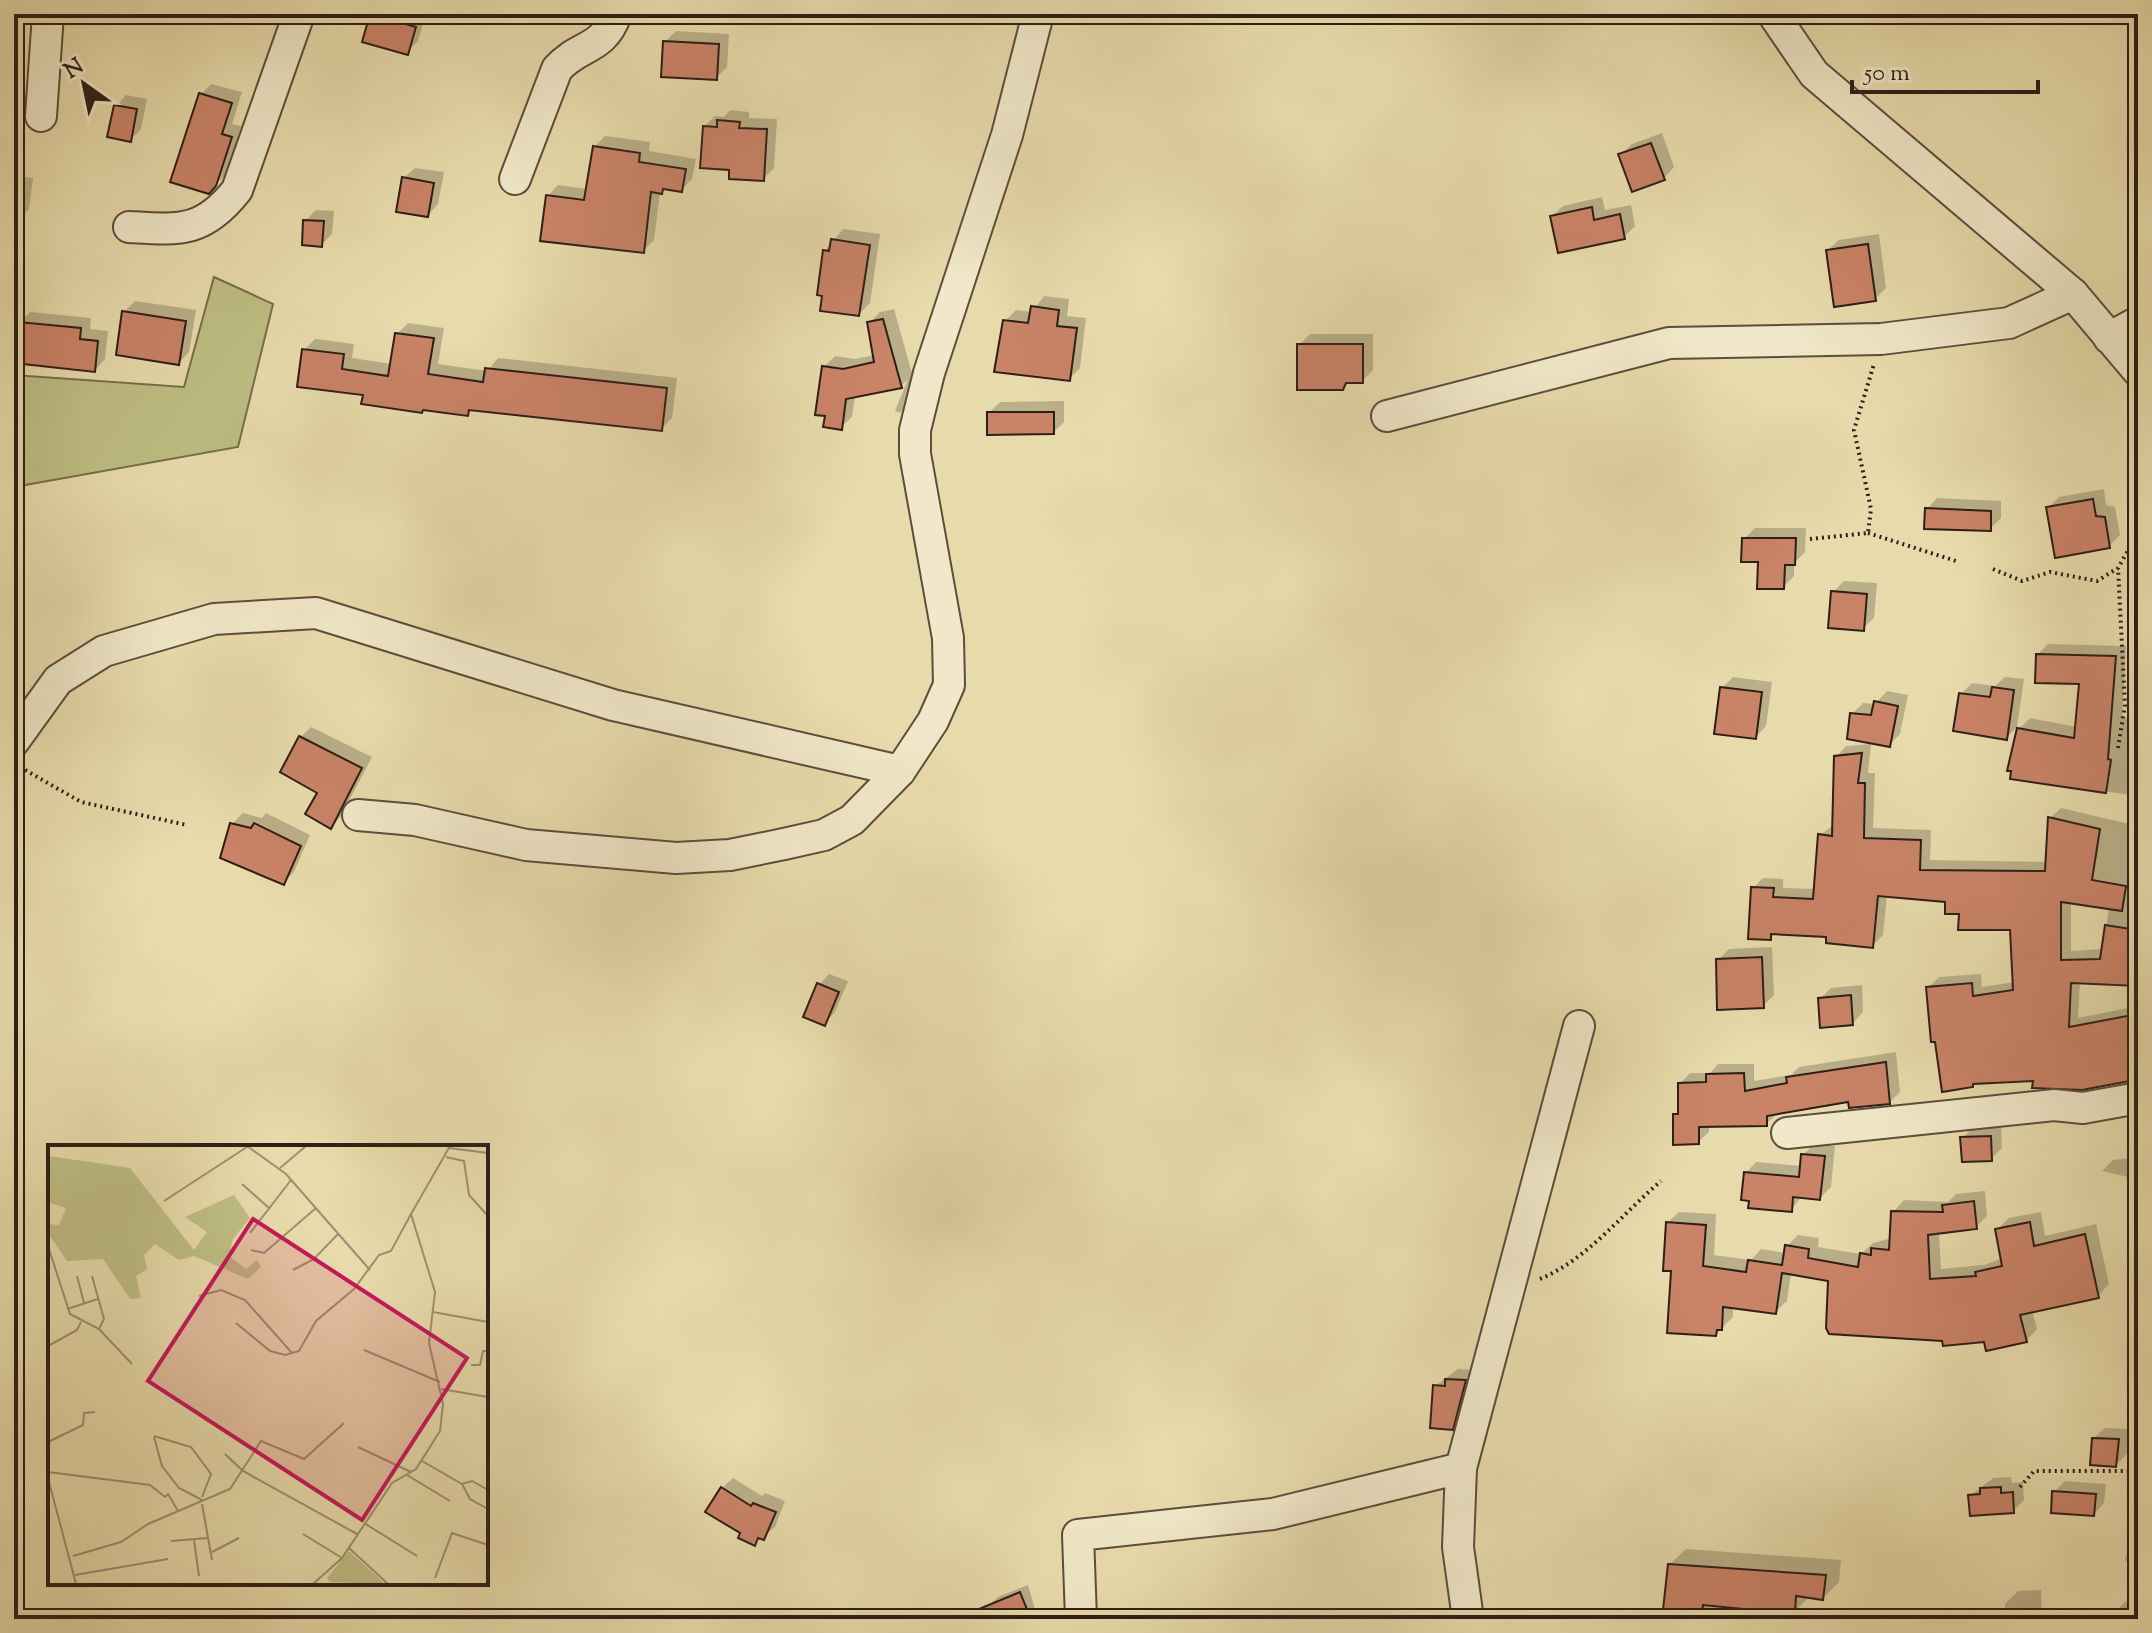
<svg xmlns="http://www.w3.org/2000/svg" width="2152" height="1633" font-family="'Sorts Mill Goudy',serif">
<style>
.green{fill:#bebe83;stroke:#766e4e;stroke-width:2}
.shadow{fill:#0003;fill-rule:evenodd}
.building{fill:#c98367;stroke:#2e1e18;stroke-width:2}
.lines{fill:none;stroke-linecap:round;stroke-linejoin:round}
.minor-casing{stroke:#5c4d3d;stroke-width:34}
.path{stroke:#2e1e18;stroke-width:4;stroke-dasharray:2 4;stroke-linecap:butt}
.minor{stroke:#f0e8c8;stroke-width:30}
.inset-road{fill:none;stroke:#9e8f70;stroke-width:2}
.view{fill:#c2185b;fill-opacity:0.15;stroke:#c2185b;stroke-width:4}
.inset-edge{fill:none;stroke:#2e1e18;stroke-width:4}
</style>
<rect width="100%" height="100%" fill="#e8dbab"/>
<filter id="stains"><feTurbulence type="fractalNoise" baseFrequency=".0025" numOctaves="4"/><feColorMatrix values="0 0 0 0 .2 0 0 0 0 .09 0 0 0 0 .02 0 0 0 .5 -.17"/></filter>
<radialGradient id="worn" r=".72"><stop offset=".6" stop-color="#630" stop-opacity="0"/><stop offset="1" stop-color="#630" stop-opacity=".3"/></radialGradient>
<polygon class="green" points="214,277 273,304 238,447 14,487 14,375 184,387"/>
<g class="shadow">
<polygon points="244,14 283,14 274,23"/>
<polygon points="372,14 426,14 418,41 407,52 364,41"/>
<polygon points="676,31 729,34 727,67 716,78 665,42"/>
<polygon points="211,84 242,92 232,124 241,126 227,173 209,191 200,95"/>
<polygon points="126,95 147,99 141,129 130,140 116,106"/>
<polygon points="730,110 749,112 749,118 777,119 774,168 763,179 731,168 704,127 715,116 724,117"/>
<polygon points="1662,133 1674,167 1664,178 1621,155 1632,144"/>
<polygon points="605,136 650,142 649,151 696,159 692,179 681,190 666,187 660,192 654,240 643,251 548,196 558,185 588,189 594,147"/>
<polygon points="415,168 444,172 438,204 428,215 404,178"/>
<polygon points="14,176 33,178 29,209 18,220 14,220"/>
<polygon points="1602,197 1605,210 1631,205 1635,226 1624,237 1552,216 1563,206"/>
<polygon points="316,210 334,211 332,234 321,245 305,221"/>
<polygon points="843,229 880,234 870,303 859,314 825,251"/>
<polygon points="1879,234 1886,288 1875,299 1828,250 1839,240"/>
<polygon points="1044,296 1069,299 1067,316 1086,318 1080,368 1069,379 1005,321 1016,310 1032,312"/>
<polygon points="135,301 196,310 189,352 179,363 124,312"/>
<polygon points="894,309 913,377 910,402 900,413 895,411 908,379 901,386 855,396 852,417 841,427 824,367 835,356 855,359 874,355 869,323 880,312"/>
<polygon points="30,312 91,318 90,329 108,331 105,359 95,370 20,322"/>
<polygon points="408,323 444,328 438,364 487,371 498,358 677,378 672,418 661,429 473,408 467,414 365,394 304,350 315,339 354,344 352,358 392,364 397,334"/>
<polygon points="1310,334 1373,334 1373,370 1362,381 1349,381 1343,388 1299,345"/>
<polygon points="1064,401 1064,422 1054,432 989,413 1000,402"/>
<polygon points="2104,489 2106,505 2115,507 2120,535 2109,546 2048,508 2059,497"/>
<polygon points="1937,498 2001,501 2001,518 1990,529 1927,509"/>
<polygon points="1755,528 1806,528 1805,552 1794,563 1794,576 1783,587 1744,539"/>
<polygon points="1844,581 1877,583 1874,618 1863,628 1833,592"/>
<polygon points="2048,644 2126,646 2122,718 2138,721 2138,796 2012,778 2019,729 2030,718 2077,727 2081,682 2038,654"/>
<polygon points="1733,677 1772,682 1766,726 1756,737 1722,688"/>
<polygon points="2005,677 2024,679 2017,727 2006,738 1961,694 1972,683 1995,686"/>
<polygon points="1887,691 1908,695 1900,734 1889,745 1852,714 1863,703 1875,704"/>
<polygon points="311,727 372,757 341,816 331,827 300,738"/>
<path d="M1871,744L1868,773H1875L1873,828L1931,830L1930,860L2048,862L2050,818L2061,808L2138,826V984L2080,982L2078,1018L2138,1006V1074L2134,1078L2035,1079L1976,1082L1972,1085L1928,988L1939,977L1981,974L1982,987L2014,982L2012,928L1947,900L1887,895L1883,935L1872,946L1828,935L1776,932L1770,938L1753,888L1763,878L1783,879V888L1816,889L1820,835L1834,825L1836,757L1846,746ZM2071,902L2109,907L2103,949L2071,951Z"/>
<polygon points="243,813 262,818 266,813 310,835 294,872 284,882 232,824"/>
<polygon points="1772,947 1774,995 1763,1006 1718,960 1729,949"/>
<polygon points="829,974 848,981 835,1012 825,1023 819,985"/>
<polygon points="1862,985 1863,1012 1853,1023 1820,999 1831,988"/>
<polygon points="1896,1052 1900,1092 1890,1102 1850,1100 1777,1114 1766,1124 1709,1125 1709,1132 1698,1142 1675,1115 1680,1110 1680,1084 1690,1073 1710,1073 1718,1064 1754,1064 1754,1081 1791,1075 1799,1067"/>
<polygon points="2001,1126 2002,1148 1991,1159 1963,1138 1973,1127"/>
<polygon points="1814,1144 1835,1146 1831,1187 1820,1198 1802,1196 1791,1210 1746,1173 1756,1162 1802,1166 1803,1155"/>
<polygon points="2138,1157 2138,1197 2134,1198 2132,1178 2102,1171 2113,1160"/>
<polygon points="1985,1191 1987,1216 1976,1227 1939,1232 1941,1269 1984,1265 2003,1258 1998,1229 2009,1218 2041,1212 2045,1236 2096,1224 2109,1284 2098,1296 2032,1311 2037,1329 2026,1341 1944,1339 1830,1279 1791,1273 1787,1301 1775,1312 1733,1306 1733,1317 1716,1334 1673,1270 1667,1223 1679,1212 1716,1214 1714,1255 1751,1260 1761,1249 1786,1253 1787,1246 1798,1235 1819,1238 1818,1247 1861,1254 1873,1243 1892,1238 1893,1212 1904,1200 1948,1202 1956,1194"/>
<polygon points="2138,1242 2138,1282 2131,1281"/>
<polygon points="2138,1360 2138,1420 2137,1361"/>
<polygon points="1458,1369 1475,1370 1463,1417 1452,1428 1435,1386"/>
<polygon points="2105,1428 2129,1429 2127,1454 2116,1465 2094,1438"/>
<polygon points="2011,1477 2012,1483 2023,1482 2024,1500 2013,1511 1970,1496 1993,1478"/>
<polygon points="733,1478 762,1496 765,1493 785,1501 775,1527 755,1543 742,1533 722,1488"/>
<polygon points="2065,1481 2106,1484 2104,1503 2094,1514 2054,1492"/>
<polygon points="2138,1517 2138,1561 2125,1561 2134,1520"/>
<polygon points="1686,1549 1841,1560 1839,1582 1823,1598 1810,1596 1794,1612 1722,1605 1720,1619 1664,1619 1669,1565"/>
<polygon points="2138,1571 2138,1619 2115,1619 2116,1611 2125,1602 2133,1602"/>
<polygon points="1028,1585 1038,1619 995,1619 989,1605 998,1597"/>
<polygon points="2041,1590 2042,1619 1988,1619 1996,1611 2005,1611 2005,1604 2018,1591"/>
</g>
<g class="building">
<polygon points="370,14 416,27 408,55 362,42"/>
<polygon points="663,41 719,44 717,80 661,77"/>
<polygon points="199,93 232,103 222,134 232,137 216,186 209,194 170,182"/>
<polygon points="114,105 137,109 131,142 107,137"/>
<polygon points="717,120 740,122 739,128 767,129 764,181 729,179 729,170 700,168 703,126 717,127"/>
<polygon points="1651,143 1665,180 1632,192 1618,154"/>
<polygon points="593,146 640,153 639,162 686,169 682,192 663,189 662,194 651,192 644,253 540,241 546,195 584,200"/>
<polygon points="402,177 434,183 428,217 396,212"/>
<polygon points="1592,207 1594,220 1620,214 1625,239 1558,253 1550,216"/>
<polygon points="303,220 324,221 322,247 302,245"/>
<polygon points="831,239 870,245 859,316 820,311 822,296 817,295 823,250 829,251"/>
<polygon points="1868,244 1876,301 1834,307 1826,250"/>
<polygon points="1031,306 1059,310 1057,326 1077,328 1070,381 994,372 1003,320 1028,323"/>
<polygon points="122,311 186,321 179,365 116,355"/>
<polygon points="883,319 902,388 846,399 842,430 823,427 825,416 815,415 822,366 843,369 874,362 867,322"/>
<polygon points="18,322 81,328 80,339 98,341 95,372 14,363"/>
<polygon points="395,333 434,338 428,374 483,382 485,368 667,388 662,431 469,410 468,416 423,410 422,413 361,404 363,395 297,387 302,349 344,354 342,369 388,376"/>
<polygon points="1297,344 1363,344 1363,383 1346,383 1343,390 1297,390"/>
<polygon points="987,412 1054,412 1054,434 987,435"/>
<polygon points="2093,499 2096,516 2105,517 2110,548 2055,558 2046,507"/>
<polygon points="1925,508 1991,511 1991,531 1924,529"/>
<polygon points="1742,538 1796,538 1795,565 1785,565 1784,589 1757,589 1758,562 1741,562"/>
<polygon points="1831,591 1867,594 1864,631 1828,628"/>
<polygon points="2036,654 2116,656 2108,759 2111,760 2106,793 2010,779 2011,771 2007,771 2017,728 2074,738 2079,684 2035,683"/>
<polygon points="1720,687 1762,692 1756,739 1714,734"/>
<polygon points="1992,687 2014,690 2007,740 1953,731 1959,693 1990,697"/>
<polygon points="1874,701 1898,706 1890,747 1847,739 1850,713 1871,715"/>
<polygon points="299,736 362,768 331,829 305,814 317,793 280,772"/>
<polygon points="1862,753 1858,783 1865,783 1864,838 1921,840 1920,870 2045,871 2048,817 2100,829 2092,880 2126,886 2122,911 2061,902 2061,960 2100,959 2105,925 2137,930 2132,960 2138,961 2138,986 2071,983 2069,1027 2138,1014 2138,1056 2132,1057 2135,1080 2082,1090 2032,1088 2033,1081 1973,1084 1973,1087 1942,1092 1935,1042 1931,1042 1926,987 1972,983 1973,996 2013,990 2010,930 1958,930 1959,914 1945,914 1945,902 1878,896 1873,948 1826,943 1826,937 1771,934 1771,940 1748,939 1751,887 1774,888 1773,897 1813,899 1818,834 1832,836 1834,756"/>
<polygon points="230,823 251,828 254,823 301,846 284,885 220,858"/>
<polygon points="1762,957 1764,1008 1717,1010 1716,959"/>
<polygon points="817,983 839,992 825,1026 803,1017"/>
<polygon points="1851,995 1853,1025 1820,1028 1818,998"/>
<polygon points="1886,1062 1890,1104 1849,1108 1848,1102 1767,1116 1767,1126 1699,1127 1699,1144 1673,1145 1673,1114 1678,1114 1678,1083 1706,1082 1706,1074 1744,1073 1745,1091 1787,1083 1786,1077"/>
<polygon points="1991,1136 1992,1161 1962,1162 1960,1137"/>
<polygon points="1801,1154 1825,1156 1820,1200 1793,1197 1792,1212 1748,1208 1749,1201 1741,1200 1744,1172 1799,1177"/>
<polygon points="1974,1201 1977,1229 1928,1235 1930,1279 1976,1276 1975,1272 2002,1266 1995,1229 2030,1222 2034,1246 2085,1234 2099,1298 2020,1315 2027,1342 1986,1351 1984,1342 1943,1346 1942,1341 1829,1334 1826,1328 1828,1281 1782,1273 1776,1314 1723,1307 1722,1330 1717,1330 1716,1336 1667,1333 1671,1271 1663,1271 1666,1222 1706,1225 1703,1266 1746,1272 1748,1260 1782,1265 1785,1245 1809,1249 1808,1258 1858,1267 1860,1253 1871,1255 1871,1248 1889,1250 1891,1211 1943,1212 1942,1205"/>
<polygon points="1445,1379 1466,1380 1453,1430 1430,1428 1433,1385 1445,1386"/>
<polygon points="2092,1438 2119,1439 2116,1467 2090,1465"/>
<polygon points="721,1487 751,1506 753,1503 776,1512 764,1540 758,1538 755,1546 738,1538 740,1533 705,1512"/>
<polygon points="2001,1487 2001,1493 2013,1492 2014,1513 1970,1516 1968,1495 1980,1494 1980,1488"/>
<polygon points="2052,1491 2096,1494 2094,1516 2051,1513"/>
<polygon points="1668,1564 1826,1575 1823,1600 1796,1596 1795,1614 1703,1605 1701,1619 1662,1619"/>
<polygon points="1020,1592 1028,1612 1011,1619 955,1619"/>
</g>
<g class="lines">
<g class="minor-casing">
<g id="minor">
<polyline points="1773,14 1814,74 2073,294 2138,371"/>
<polyline points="41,116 48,14"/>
<path d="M515,179L557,69C579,44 603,51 616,14"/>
<path d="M129,227C180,230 203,233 237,190L299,14"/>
<polyline points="2109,338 2138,322"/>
<polyline points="1387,416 1669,343 1881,339 2009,323 2073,294"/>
<polyline points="14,741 58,680 104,651 214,619 316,613 613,705 900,771"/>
<polyline points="358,815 415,820 526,845 676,858 730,855 784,844 824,835 852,820 900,771 933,721 949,685 948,638 915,454 915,430 929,373 1007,135 1038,14"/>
<polyline points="1787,1133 2054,1105 2083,1108 2138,1098"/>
<polyline points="1081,1619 1078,1535 1273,1514 1461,1468"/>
<polyline points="1468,1619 1458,1547 1461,1468 1579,1026"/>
</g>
</g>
<g class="path">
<polyline points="1868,533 1956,561"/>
<polyline points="1810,539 1868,533 1871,509 1854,430 1874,364"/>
<polyline points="1993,569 2022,581 2050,572 2097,581 2118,568 2138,533"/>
<polyline points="2118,748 2125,705 2118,568"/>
<polyline points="20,767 81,802 187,825"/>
<path d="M1540,1279C1588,1259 1622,1214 1661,1181"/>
<polyline points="2020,1487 2034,1471 2138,1471"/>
</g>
<use href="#minor" class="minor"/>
</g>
<g transform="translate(48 1145)">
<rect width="440" height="440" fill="#e8dbab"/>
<path d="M1,11L82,23L146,105L159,87L137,72L186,50L202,73L185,94L181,111L198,124L209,115L213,122L200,134L146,111L131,115L107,99L96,110L99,124L88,131L93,153L82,154L55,114L19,116L0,88V79L11,80L18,63L0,57ZM301,406L335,437L334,439L282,437L279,433Z" fill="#bebe83"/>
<path class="inset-road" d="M199,1L238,29L322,125M401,3L440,8M398,12L416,16L421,50L440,71M232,23L258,1M194,39L221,63M116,56L199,2M202,88L243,35M0,101L22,169L51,184L84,219M203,105L216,108L268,63M245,125L266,114L290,89M29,131L36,158M44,131L56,174L51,184M151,151L173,145L197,155L244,208M19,164L50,154M385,167L440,177M188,178L222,206L237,210L251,206L268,176L306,144L331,110L343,106L363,69M0,201L29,185L33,177M316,205L392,237M423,220H432L435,206H440M393,244L440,252M106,291L143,302L163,329L154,352M106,292L114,321L131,343L154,355M0,297L35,280L36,268L47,267M310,302L363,327M177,309L195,326L309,389M374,316L414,339L424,336L440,345M0,327L102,340L117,352L120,349L130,366M359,330L402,356M0,333L28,439M414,339L422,354L440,364M154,359L164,415M316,378L369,411M255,389L294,413M146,395L151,431M123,396L160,393M300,402L340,439M164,407L191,393M25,411L73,397L100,379L182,344L213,296L256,314L296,278M27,430L120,414M387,433L404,388L440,400M265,439L294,413L344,338L368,324L392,286L395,259L381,198L387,147L363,69L402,1"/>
<path class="view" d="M205,74L419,213L314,375L100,236Z"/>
<rect width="440" height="440" class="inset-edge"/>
</g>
<rect width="2152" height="1633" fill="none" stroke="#e8dbab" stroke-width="48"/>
<rect x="16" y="16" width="2120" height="1601" fill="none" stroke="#2e1e18" stroke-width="4"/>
<rect x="24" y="24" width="2104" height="1585" fill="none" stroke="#2e1e18" stroke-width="2"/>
<g transform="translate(84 84) rotate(327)" stroke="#f0e8c8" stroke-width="6" paint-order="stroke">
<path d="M0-6L14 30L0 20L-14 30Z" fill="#2e1e18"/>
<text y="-12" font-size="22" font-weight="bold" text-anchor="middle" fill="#2e1e18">N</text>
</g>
<path d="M1852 80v12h186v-12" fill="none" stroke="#2e1e18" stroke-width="4"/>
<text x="1864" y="80" font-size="24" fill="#2e1e18" stroke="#f0e8c8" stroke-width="6" paint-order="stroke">50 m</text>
<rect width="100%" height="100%" filter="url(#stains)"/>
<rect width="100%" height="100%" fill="url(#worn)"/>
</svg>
